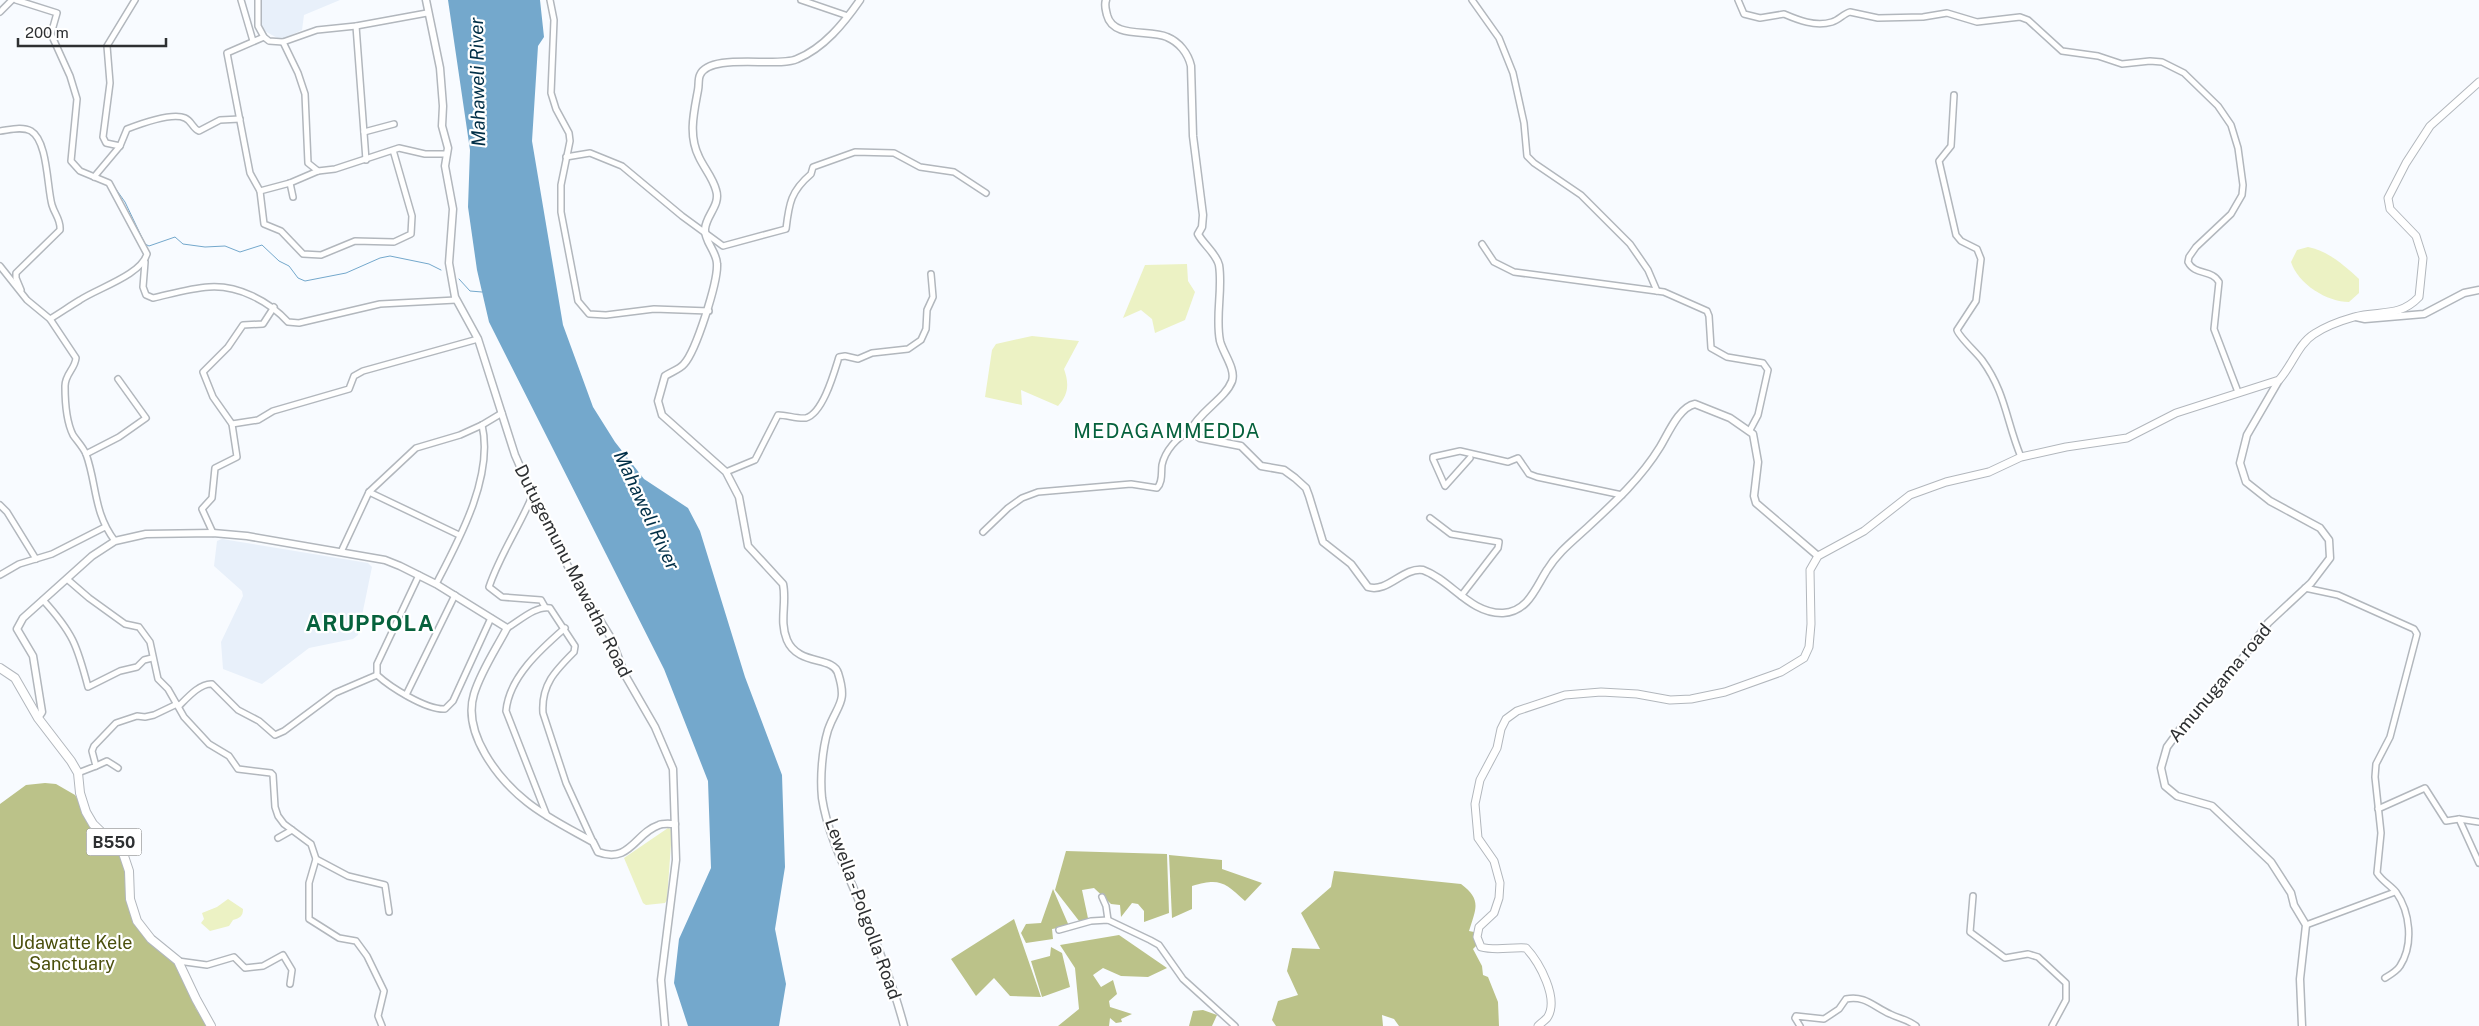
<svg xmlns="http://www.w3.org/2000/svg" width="2479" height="1026" font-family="'Public Sans',sans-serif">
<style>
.built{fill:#e8f0fa}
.green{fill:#ecf2c4}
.forest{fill:#bbc289}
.water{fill:#74a8cc}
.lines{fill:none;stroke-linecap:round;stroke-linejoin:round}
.stream{stroke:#74a8cc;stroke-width:1}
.minor-casing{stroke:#b2b7bd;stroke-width:8}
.tertiary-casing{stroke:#b2b7bd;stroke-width:9}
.secondary-casing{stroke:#b2b7bd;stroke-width:9}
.primary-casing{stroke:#b2b7bd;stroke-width:10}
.minor{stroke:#fff;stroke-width:5}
.tertiary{stroke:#fff;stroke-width:6}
.secondary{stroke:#fff;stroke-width:7}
.primary{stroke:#fff;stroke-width:8}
.labels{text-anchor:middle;stroke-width:4.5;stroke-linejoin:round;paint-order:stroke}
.shield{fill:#fff;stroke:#6d6e70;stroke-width:1}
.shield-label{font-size:16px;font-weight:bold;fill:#2e3032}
.street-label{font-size:18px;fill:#2e3032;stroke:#fff}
.park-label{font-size:18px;fill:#4a4f0c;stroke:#fff}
.water-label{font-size:19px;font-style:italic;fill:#012f47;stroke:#fff}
.quarter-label{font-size:20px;letter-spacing:1px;fill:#07623d;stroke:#fff}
.district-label{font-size:22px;font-weight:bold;letter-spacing:1px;fill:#07623d;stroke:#fff}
</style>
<rect width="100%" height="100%" fill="#f8fbff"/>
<g class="built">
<polygon points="261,0 340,0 304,15 302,30 281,40 263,30 259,12"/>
<polygon points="222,539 368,563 372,567 358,635 353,639 309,648 262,684 223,669 221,642 243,596 242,591 214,566 217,541"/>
</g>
<g class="green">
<path d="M2308,247C2328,251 2344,265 2359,279V293L2349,302C2327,302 2298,284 2291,262L2297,250Z"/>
<polygon points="1187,264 1188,281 1195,292 1185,320 1155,333 1152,319 1141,310 1123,318 1145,265"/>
<path d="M1032,336L1079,341L1064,369C1069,383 1069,394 1058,406L1021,390L1022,405L985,397L992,350L996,344Z"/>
<polygon points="668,828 672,830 667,900 665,903 646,905 643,903 624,858"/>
<path d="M228,899L243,909C243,916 240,918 233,920L229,926L210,931L201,923L204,919L202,913L217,907Z"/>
</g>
<g class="forest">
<polygon points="45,783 56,784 75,795 96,830 120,855 129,871 132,910 181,971 196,1009 208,1026 0,1026 0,804 26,785"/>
<polygon points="1066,851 1167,854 1169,913 1144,922 1144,911 1138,904 1132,903 1121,917 1120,905 1111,904 1094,888 1082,890 1089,923 1083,926 1055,890"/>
<path d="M1169,855L1222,860V869L1262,883L1245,901C1224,882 1220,878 1192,886V909L1172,918Z"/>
<path d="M1334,871L1461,884C1482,900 1476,908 1469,931L1479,933L1481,941L1473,949L1482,966L1483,975L1488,977L1498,1002L1499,1026H1399L1394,1019L1382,1015L1383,1026H1276L1272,1020L1278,1001L1298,995L1287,971L1292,948L1320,949L1301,913L1331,887Z"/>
<polygon points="1053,889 1069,926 1052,929 1053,939 1026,943 1021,933 1026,924 1041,923"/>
<polygon points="1014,919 1041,997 1010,996 994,978 976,996 951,959"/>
<polygon points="1119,935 1167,968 1148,977 1121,976 1103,968 1093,975 1101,987 1113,980 1117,994 1109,1001 1110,1007 1132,1014 1121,1019 1122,1022 1116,1023 1110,1018 1109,1026 1058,1026 1079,1009 1075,968 1060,945"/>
<polygon points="1051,947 1062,953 1070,987 1042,997 1031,961 1050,956"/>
<polygon points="1203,1010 1217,1015 1212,1026 1189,1026 1193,1011"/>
</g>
<polygon class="water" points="448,0 540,0 544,37 538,46 532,141 563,325 593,407 615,442 644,479 688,508 700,531 745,677 782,775 785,867 775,929 786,984 779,1026 688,1026 674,983 679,939 711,868 708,781 664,669 489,322 477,270 468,207 470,150"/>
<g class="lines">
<g class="stream">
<polyline points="113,185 125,202 145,244 149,246 175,237 183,244 205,247 225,246 240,252 262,245 279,261 289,266 298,278 305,281 346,273 380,258 390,256 429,264 441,270"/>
<polyline points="459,279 470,291 482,292"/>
</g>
<g class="minor-casing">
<g id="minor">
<path d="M16,0L57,13L51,34L70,76L77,99L71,161L80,171L109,183L147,254C141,275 98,288 80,300C70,306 60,313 50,319"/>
<polyline points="241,0 253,41"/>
<polyline points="258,0 258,26 264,37 269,41 283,42 317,30 356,26 427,13"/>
<polyline points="550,0 554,20 551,93 556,109 569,133 570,141 561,185 561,212 578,301 589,314 606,315 654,309 709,311"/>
<polyline points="801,0 848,16"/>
<polyline points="1472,0 1499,38 1513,73 1524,123 1527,156 1534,163 1581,195 1630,244 1648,270 1657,291"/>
<path d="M1738,0L1744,14L1760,18L1784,14C1798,20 1815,27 1832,22C1839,20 1843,14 1850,12L1878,18L1923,17L1947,13L1977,22L2020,17L2028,20L2062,51L2098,56L2122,64L2150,61L2162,62L2184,73L2218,106L2231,125L2238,148L2243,185L2242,195L2231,214L2196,247L2189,257L2188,262C2195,276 2212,269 2219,282L2214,329L2238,392"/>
<polyline points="0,12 12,0"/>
<polyline points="356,26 366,160"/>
<polyline points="283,42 298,73 305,94 308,163 318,171"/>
<path d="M1954,95L1951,146L1939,161L1956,235L1961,241L1977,249L1981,259L1976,301L1957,330C1959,337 1976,352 1982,360C2006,393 2006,421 2021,457"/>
<path d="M0,131C9,130 22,126 31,131C48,141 47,188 52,205C55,215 61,220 60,230L16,273V278L21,290"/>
<polyline points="364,132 394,124"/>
<polyline points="120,146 106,143 103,137 110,83 107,46 135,0"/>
<polyline points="393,150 412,216 411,234 394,242 355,241 321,255 303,254 281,231 264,224 260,191 290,183 318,171 335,169 399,148 425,154 447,154"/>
<path d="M566,157L590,153L622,166L682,216L723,246L786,229C789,203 791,191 811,174L813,167L855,152L894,153L920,167L954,172L986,193"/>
<path d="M94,177L120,146L127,129C140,124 172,112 185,118C192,121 192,128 199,131L220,120L240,119"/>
<polyline points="290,183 293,197"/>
<polyline points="260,191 250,173 227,53 264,37"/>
<polyline points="1482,244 1494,262 1514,272 1664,292 1707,311 1709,316 1711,348 1727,357 1763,363 1768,370 1758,415 1750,430"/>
<path d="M145,262L143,287L146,295L153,298C171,294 191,288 209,287C238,285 269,301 288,322L299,323L380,304L456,300"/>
<path d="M0,266L27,300L50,319L76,358C75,369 65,374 65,386C65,401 66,421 73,435C77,441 83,447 86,454C97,484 93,512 115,541"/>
<polyline points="232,424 258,420 273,411 349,389 354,376 363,371 478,339"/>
<polyline points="86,454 119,437 146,418 118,379"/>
<polyline points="1470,458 1445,486 1433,459 1433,457 1460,451 1508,462 1518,458 1529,474 1537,477 1622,495"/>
<path d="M726,472L755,460L778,415C787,415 797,419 806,418C823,413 834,373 839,357L845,356L858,359L872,353L908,349L921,340L926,329L927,310L933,297L931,274"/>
<polyline points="369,492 459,535"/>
<path d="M533,494C520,526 500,554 489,587L502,597L541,600L545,607"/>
<polyline points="0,505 7,512 36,559"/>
<polyline points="1430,518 1451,534 1499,542 1498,548 1461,596"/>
<path d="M983,532L1008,508L1022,498L1038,492L1131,484L1157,488C1163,482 1161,473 1162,465C1165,451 1177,437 1190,431"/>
<polyline points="213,533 202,509 212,498 215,468 237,457 232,424 213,397 203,372 228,347 243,325 263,324 274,307"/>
<polyline points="341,552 369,492 416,448 460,435 482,425 502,413"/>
<polyline points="0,575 19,564 52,554 105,527"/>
<path d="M419,575L377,664V675C390,687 426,710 445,709L453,701L491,618"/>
<polyline points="67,579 89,598 125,624 139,627 150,642 158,679 168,689 184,717 209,744 229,756 238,769 271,773 273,775 275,807 278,816 284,824 311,844 316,859 348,876 385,885 389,912"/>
<path d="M436,584C459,540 494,476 482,425"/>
<path d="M2305,588L2338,595L2414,629L2417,634L2390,737L2376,764L2375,777L2381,833L2377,873C2382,881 2390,885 2396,892C2410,912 2414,944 2400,966C2397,971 2390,975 2385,978"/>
<path d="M43,600C73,633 77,645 88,687L120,671L137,667L144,660L152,658"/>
<path d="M507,628C518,622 536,605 550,608L575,646L574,652C555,671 541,685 543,713L566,783L593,842"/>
<polyline points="406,695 455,595"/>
<path d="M179,706C187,698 200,683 212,684L238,710L259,721L275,735L284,731L335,693L377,675"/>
<polyline points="96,766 107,761 118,768"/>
<polyline points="78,773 96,766 92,751 94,746 116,723 137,716 145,717 154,715 177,704"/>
<polyline points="2378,809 2425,788 2446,821 2459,819 2479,822"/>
<path d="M547,816L506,711C509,677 541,649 565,628"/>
<polyline points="2459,819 2479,863"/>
<polyline points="278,838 292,830"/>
<polyline points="316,859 309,883 309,919 339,938 356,941 367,956 384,991 378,1016 382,1026"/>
<polyline points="1973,896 1970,932 2005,958 2028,954 2038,957 2066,983 2066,1000 2052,1026"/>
<polyline points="1102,897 1106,906 1108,920"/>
<polyline points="2306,925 2395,892"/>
<polyline points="1059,930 1091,921 1108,920 1150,940 1159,945 1183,979 1235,1026"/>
<polyline points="178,961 207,965 234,957 245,968 263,966 283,955 292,970 290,984"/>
<path d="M1800,1026L1795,1018L1796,1016L1824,1019L1839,1009L1846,999C1865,995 1874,1007 1890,1014C1900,1019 1907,1019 1916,1026"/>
</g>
</g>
<g class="tertiary-casing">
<g id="tertiary">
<polyline points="426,0 440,68 443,106 442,126 448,148 445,166 453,209 449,263 455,297 478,339 515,455 539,510 574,578 611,638 625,675 655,727 673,769 676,860 661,980 665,1026"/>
<path d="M860,0C844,23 824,48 797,59C778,68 710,52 700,75C698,79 699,86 698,90C694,112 688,135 699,157C704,168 713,178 716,190C721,205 706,215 705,229C704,241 717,252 717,264C718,282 696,351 684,364C680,369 671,372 665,376L658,401L662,415L726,472L739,497L748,546L783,584C787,603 779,621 787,640C798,666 833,656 838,673C848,704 837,704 828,730C822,750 820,778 822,798C827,831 843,864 856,894C875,938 892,980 904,1026"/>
<path d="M1106,0C1104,6 1106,10 1107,15C1113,39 1149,29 1167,37C1179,42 1188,53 1191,66L1193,136L1203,215L1202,227L1198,234C1203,244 1216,253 1219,265C1223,290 1215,316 1220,341C1223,353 1236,369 1232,381C1225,399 1201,410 1190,431L1200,438L1241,446L1261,466L1284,470L1295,478L1306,488L1309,496L1323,542L1351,564L1368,587C1388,593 1403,567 1423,570C1451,580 1470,614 1503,613C1528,612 1536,587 1547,570C1558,552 1574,540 1589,526C1615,502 1641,478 1660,447C1668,434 1679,407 1695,404L1730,418L1753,434L1758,462L1754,496L1756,503L1818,556"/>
<polyline points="2356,317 2365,319 2424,314 2464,293 2479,290"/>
<polyline points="2279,380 2247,435 2240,463 2246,482 2270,501 2320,528 2329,540 2330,558 2311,583 2268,623 2232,673 2181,728 2167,747 2161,768 2165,786 2177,796 2212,806 2271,862 2291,893 2294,905 2306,925 2300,979 2302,1026"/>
<path d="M38,718L42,712L33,656L17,629L23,618L92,556L115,541L146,534L213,533L247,536L385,560L400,566L436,584L507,628C496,649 481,671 474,694C462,733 498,779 527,802C547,818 570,829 593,842L598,852C630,864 635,833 659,825C663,823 670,824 675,824"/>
</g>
</g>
<g class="secondary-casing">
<path id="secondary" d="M1538,1026C1540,1024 1544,1021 1547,1018C1560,999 1539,962 1526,948C1511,947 1495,951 1481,947L1477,937L1479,927L1494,913L1499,898L1500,883L1494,861L1478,838L1475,804L1480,780L1497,748L1501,729L1506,719L1517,711L1565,695L1601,692L1637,694L1670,700L1691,699L1725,692L1781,672L1804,658L1809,647L1811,624L1810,570L1818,556L1864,531L1910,495L1946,482L1989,472L2021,457L2066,447L2127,438L2176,413L2279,380C2292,366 2298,344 2314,334C2326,326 2340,321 2354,317C2379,310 2399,318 2419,297L2423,258L2416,236L2390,209L2388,198L2406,163L2430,126L2479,82"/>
</g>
<g class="primary-casing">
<polyline id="primary" points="0,668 15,678 38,718 71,761 78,773 80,793 86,812 93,824 123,853 129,871 130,899 137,921 151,939 178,961 196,999 211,1026"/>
</g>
<use href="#minor" class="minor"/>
<use href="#tertiary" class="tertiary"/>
<use href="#secondary" class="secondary"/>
<use href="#primary" class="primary"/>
</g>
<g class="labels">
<rect class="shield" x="86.5" y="828.5" width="55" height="27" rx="4"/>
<g class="shield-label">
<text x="114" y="848">B550</text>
</g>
<g class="street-label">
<text transform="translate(573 571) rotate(63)" y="6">Dutugemunu Mawatha Road</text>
<text transform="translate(2220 683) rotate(-50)" y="6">Amunugama road</text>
<text transform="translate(863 909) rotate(70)" y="6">Lewella - Polgolla Road</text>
</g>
<g class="park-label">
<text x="72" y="949">Udawatte Kele<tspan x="72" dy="21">Sanctuary</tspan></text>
</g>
<g class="water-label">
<text transform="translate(477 82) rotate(-91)" y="7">Mahaweli River</text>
<text transform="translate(647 510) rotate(65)" y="7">Mahaweli River</text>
</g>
<g class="quarter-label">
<text x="1167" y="438">MEDAGAMMEDDA</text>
</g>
<g class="district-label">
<text x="370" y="631">ARUPPOLA</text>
</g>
</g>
<path d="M18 38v8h148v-8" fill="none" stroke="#2e3032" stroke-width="2.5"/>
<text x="25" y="38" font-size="15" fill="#2e3032" stroke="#ffffff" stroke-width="4" paint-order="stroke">200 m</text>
</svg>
